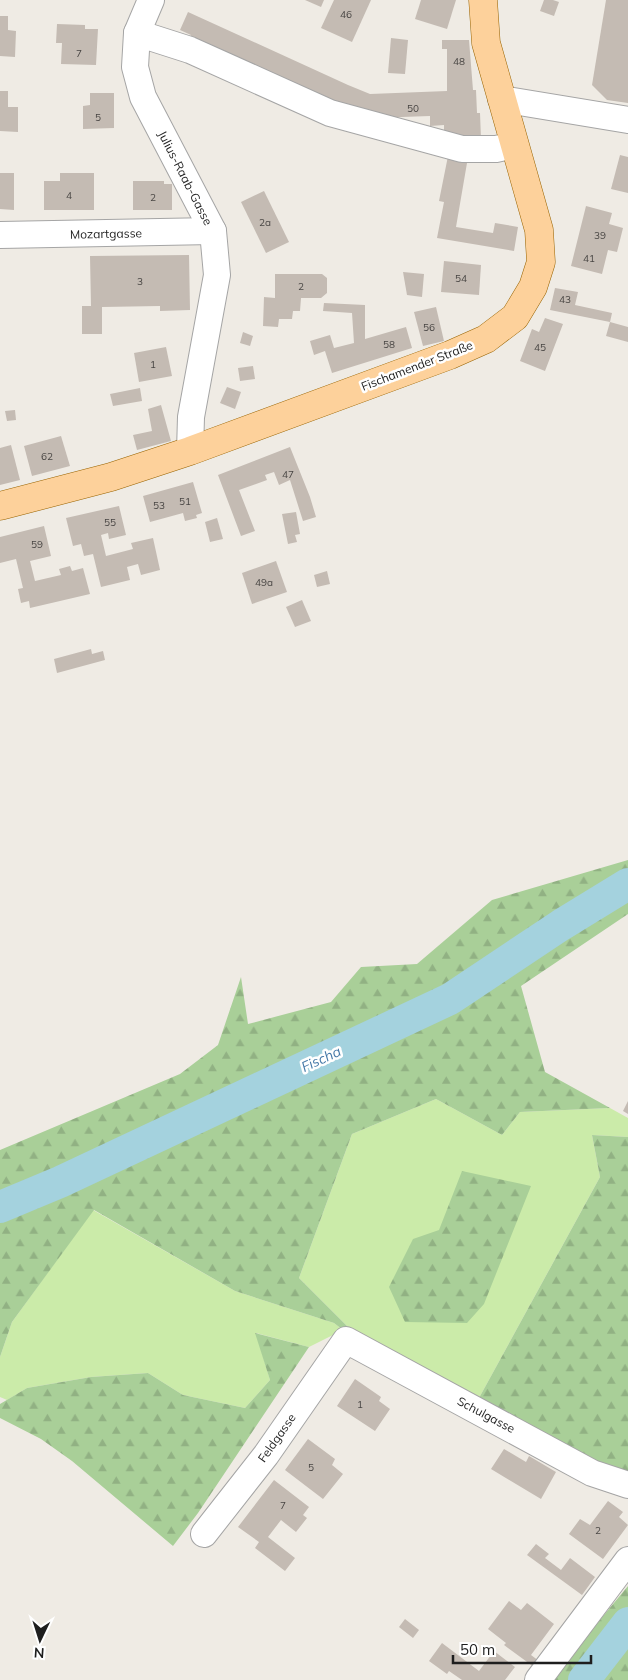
<svg xmlns="http://www.w3.org/2000/svg" width="628" height="1680" font-family="Mulish,sans-serif">
<style>
.grass{fill:#cbeba9}
.forest{fill:url(#forest-firs)}
.lines{fill:none;stroke-linecap:round;stroke-linejoin:round}
.river{stroke:#a4d2de;stroke-width:32}
.building{fill:#c4bbb3}
.minor-casing{stroke:#a5a5a5;stroke-width:28}
.major-casing{stroke:#986300;stroke-width:29}
.minor{stroke:#fff;stroke-width:26}
.major{stroke:#fdd19b;stroke-width:28}
.labels{text-anchor:middle;stroke-width:5;stroke-linejoin:round;paint-order:stroke}
.number-label{font-size:10px;fill:#484543}
.street-label{font-size:12px;fill:#1e1e1e;stroke:#fff}
.water-label{font-size:14px;font-style:italic;fill:#4679a8;stroke:#fff}
</style>
<defs>
<pattern id="forest-firs" width="22" height="20" patternUnits="userSpaceOnUse" patternTransform="scale(1.25)"><rect width="22" height="20" fill="#a9cf98"/><path d="M5 1l3.5 6h-7zM16 11l3.5 6h-7z" fill="#91b183"/></pattern>
</defs>
<rect width="100%" height="100%" fill="#efebe4"/>
<g class="grass">
<polygon points="436,1099 502,1135 520,1112 610,1108 628,1118 628,1137 592,1135 600,1177 479,1398 349,1328 299,1278 352,1134"/>
<polygon points="93,1210 235,1291 334,1323 343,1330 309,1347 256,1333 270,1380 245,1408 183,1395 148,1373 91,1377 27,1388 7,1400 0,1397 0,1357 12,1322"/>
</g>
<g class="forest">
<polygon points="628,860 628,914 521,986 545,1072 610,1108 520,1112 502,1135 436,1099 352,1134 299,1278 349,1328 343,1330 334,1323 235,1291 94,1210 12,1322 0,1357 0,1150 180,1074 218,1045 241,977 248,1024 331,1002 361,967 417,964 492,900"/>
<polygon points="592,1135 628,1137 628,1476 584,1456 479,1398 600,1177"/>
<polygon points="462,1171 531,1186 484,1304 467,1323 405,1322 389,1287 413,1239 439,1230"/>
<polygon points="255,1333 309,1347 198,1513 173,1546 72,1461 41,1439 0,1418 0,1404 27,1388 91,1377 148,1373 183,1395 245,1408 270,1380"/>
<polygon points="628,1585 628,1680 550,1680 628,1586"/>
</g>
<g class="lines">
<g class="river">
<polyline points="0,1207 60,1182 450,999 561,925 628,884"/>
<polyline points="584,1680 628,1623"/>
</g>
</g>
<g class="building">
<polygon points="305,0 324,0 321,7"/>
<polygon points="334,0 371,0 352,42 321,28"/>
<polygon points="421,0 456,0 447,29 415,19"/>
<polygon points="544,0 553,0 559,2 554,16 540,11"/>
<polygon points="606,0 628,0 628,103 607,100 592,85"/>
<polygon points="188,12 348,85 370,94 447,91 447,49 442,49 442,40 469,40 473,90 476,90 477,113 480,113 481,139 444,140 444,125 430,126 430,116 373,118 188,40 191,35 180,30"/>
<polygon points="0,16 8,16 8,30 16,31 15,57 0,56"/>
<polygon points="57,24 85,25 85,29 98,29 96,65 61,64 62,43 56,43"/>
<polygon points="391,38 408,40 405,74 388,73"/>
<polygon points="0,91 8,91 8,107 18,107 18,132 0,131"/>
<polygon points="90,93 114,93 114,128 83,129 83,106 90,105"/>
<polygon points="620,155 628,157 628,193 611,189"/>
<polygon points="448,156 467,163 456,227 493,233 495,223 518,227 514,251 437,238 444,202 439,201"/>
<polygon points="0,173 14,173 14,210 0,209"/>
<polygon points="60,173 94,173 94,210 44,210 44,181 60,181"/>
<polygon points="133,181 164,181 164,184 172,184 172,210 133,210"/>
<polygon points="264,191 289,242 266,253 241,202"/>
<polygon points="586,206 612,213 609,224 623,228 617,252 608,250 602,274 571,266"/>
<polygon points="189,255 190,310 160,311 160,306 102,307 102,334 82,334 82,306 91,306 90,256"/>
<polygon points="444,261 481,265 479,295 441,292"/>
<polygon points="403,272 424,274 422,297 407,295"/>
<polygon points="275,274 322,274 327,278 327,293 321,298 301,298 300,311 293,311 292,319 279,319 278,327 263,326 264,297 275,298"/>
<polygon points="555,288 578,292 575,305 612,313 610,322 550,310"/>
<polygon points="324,303 365,305 365,339 406,327 412,348 332,373 325,351 314,355 310,341 330,335 334,348 354,343 352,313 323,311"/>
<polygon points="436,307 444,341 423,346 414,312"/>
<polygon points="545,318 563,324 545,371 520,361 532,329 539,332"/>
<polygon points="610,322 628,327 628,342 606,336"/>
<polygon points="243,332 253,336 250,346 240,343"/>
<polygon points="166,347 172,376 139,382 134,353"/>
<polygon points="253,366 255,379 240,381 238,368"/>
<polygon points="227,387 241,392 235,409 220,403"/>
<polygon points="140,388 142,401 113,406 110,394"/>
<polygon points="161,405 171,441 137,450 133,435 152,431 148,409"/>
<polygon points="15,410 16,420 7,421 5,411"/>
<polygon points="61,436 70,466 32,476 24,446"/>
<polygon points="11,445 20,480 0,485 0,448"/>
<polygon points="290,447 310,497 316,517 303,521 290,480 279,485 274,472 265,475 267,480 239,490 255,531 241,536 218,475"/>
<polygon points="193,482 202,513 196,515 197,518 185,521 183,513 150,522 143,496"/>
<polygon points="119,506 126,535 109,539 108,533 101,535 106,556 133,549 131,543 153,538 160,570 141,575 138,564 127,567 130,580 101,587 93,554 84,556 81,544 73,546 66,518"/>
<polygon points="296,512 300,534 295,535 297,542 288,544 282,514"/>
<polygon points="217,518 223,539 210,542 205,522"/>
<polygon points="44,526 51,556 30,561 35,581 61,575 59,569 70,566 72,571 83,568 90,594 30,608 29,601 21,603 18,589 23,588 16,559 0,563 0,537"/>
<polygon points="276,561 287,592 252,604 242,573"/>
<polygon points="327,571 330,584 317,587 314,575"/>
<polygon points="302,600 311,621 295,627 286,607"/>
<polygon points="91,649 92,654 103,651 105,660 57,673 54,659"/>
<polygon points="628,1101 628,1114 623,1111"/>
<polygon points="355,1379 381,1397 379,1401 390,1409 375,1431 337,1406"/>
<polygon points="308,1439 335,1459 332,1465 343,1474 323,1499 285,1470"/>
<polygon points="504,1449 526,1462 529,1456 556,1472 541,1499 491,1469"/>
<polygon points="274,1480 309,1507 303,1515 307,1518 296,1532 281,1520 268,1537 295,1558 285,1571 255,1548 259,1542 238,1527"/>
<polygon points="608,1501 623,1512 619,1517 628,1525 603,1559 569,1534 580,1519 590,1525"/>
<polygon points="536,1544 549,1554 545,1558 561,1570 570,1558 595,1577 582,1595 527,1555"/>
<polygon points="509,1601 521,1610 527,1603 554,1624 531,1655 539,1661 534,1667 504,1645 506,1643 488,1629"/>
<polygon points="405,1619 419,1630 413,1638 399,1627"/>
<polygon points="442,1643 479,1671 494,1651 515,1667 505,1680 462,1680 449,1671 447,1674 429,1661"/>
</g>
<g class="lines">
<g class="minor-casing">
<g id="minor">
<polyline points="151,0 137,33 135,67 143,97 213,231 217,275 191,417 190,451"/>
<polyline points="137,33 190,50 330,113 462,149 496,149 515,145"/>
<polyline points="501,99 628,120"/>
<polyline points="0,235 213,231"/>
<polyline points="204,1534 266,1455 346,1340 592,1473 628,1485"/>
<polyline points="538,1680 628,1560"/>
</g>
</g>
<g class="major-casing">
<polyline id="major" points="0,506 111,477 190,451 450,355 486,339 515,317 533,287 541,262 539,230 486,43 483,0"/>
</g>
<use href="#minor" class="minor"/>
<use href="#major" class="major"/>
</g>
<g class="labels">
<g class="number-label">
<text x="346" y="18">46</text>
<text x="79" y="57">7</text>
<text x="459" y="65">48</text>
<text x="413" y="112">50</text>
<text x="98" y="121">5</text>
<text x="69" y="199">4</text>
<text x="153" y="201">2</text>
<text x="265" y="226">2a</text>
<text x="600" y="239">39</text>
<text x="589" y="262">41</text>
<text x="461" y="282">54</text>
<text x="140" y="285">3</text>
<text x="301" y="290">2</text>
<text x="565" y="303">43</text>
<text x="429" y="331">56</text>
<text x="389" y="348">58</text>
<text x="540" y="351">45</text>
<text x="153" y="368">1</text>
<text x="47" y="460">62</text>
<text x="288" y="478">47</text>
<text x="185" y="505">51</text>
<text x="159" y="509">53</text>
<text x="110" y="526">55</text>
<text x="37" y="548">59</text>
<text x="264" y="586">49a</text>
<text x="360" y="1408">1</text>
<text x="311" y="1471">5</text>
<text x="283" y="1509">7</text>
<text x="598" y="1534">2</text>
</g>
<g class="street-label">
<text transform="translate(185 178) rotate(63)" y="4">Julius-Raab-Gasse</text>
<text transform="translate(106 234) rotate(-1)" y="4">Mozartgasse</text>
<text transform="translate(417 366) rotate(-21)" y="4">Fischamender Straße</text>
<text transform="translate(486 1415) rotate(28)" y="4">Schulgasse</text>
<text transform="translate(277 1438) rotate(-55)" y="4">Feldgasse</text>
</g>
<g class="water-label">
<text transform="translate(321 1059) rotate(-25)" y="5">Fischa</text>
</g>
</g>
<g transform="translate(40 1640) rotate(184)" stroke="#ffffff" stroke-width="4" paint-order="stroke">
<path d="M0-4L9 19L0 12L-9 19Z" fill="#1e1e1e"/>
<text y="-8" font-size="14" font-weight="bold" text-anchor="middle" fill="#1e1e1e">N</text>
</g>
<path d="M453 1655v8h138v-8" fill="none" stroke="#1e1e1e" stroke-width="2.5"/>
<text x="460" y="1655" font-size="15" fill="#1e1e1e" stroke="#ffffff" stroke-width="4" paint-order="stroke">50 m</text>
</svg>
